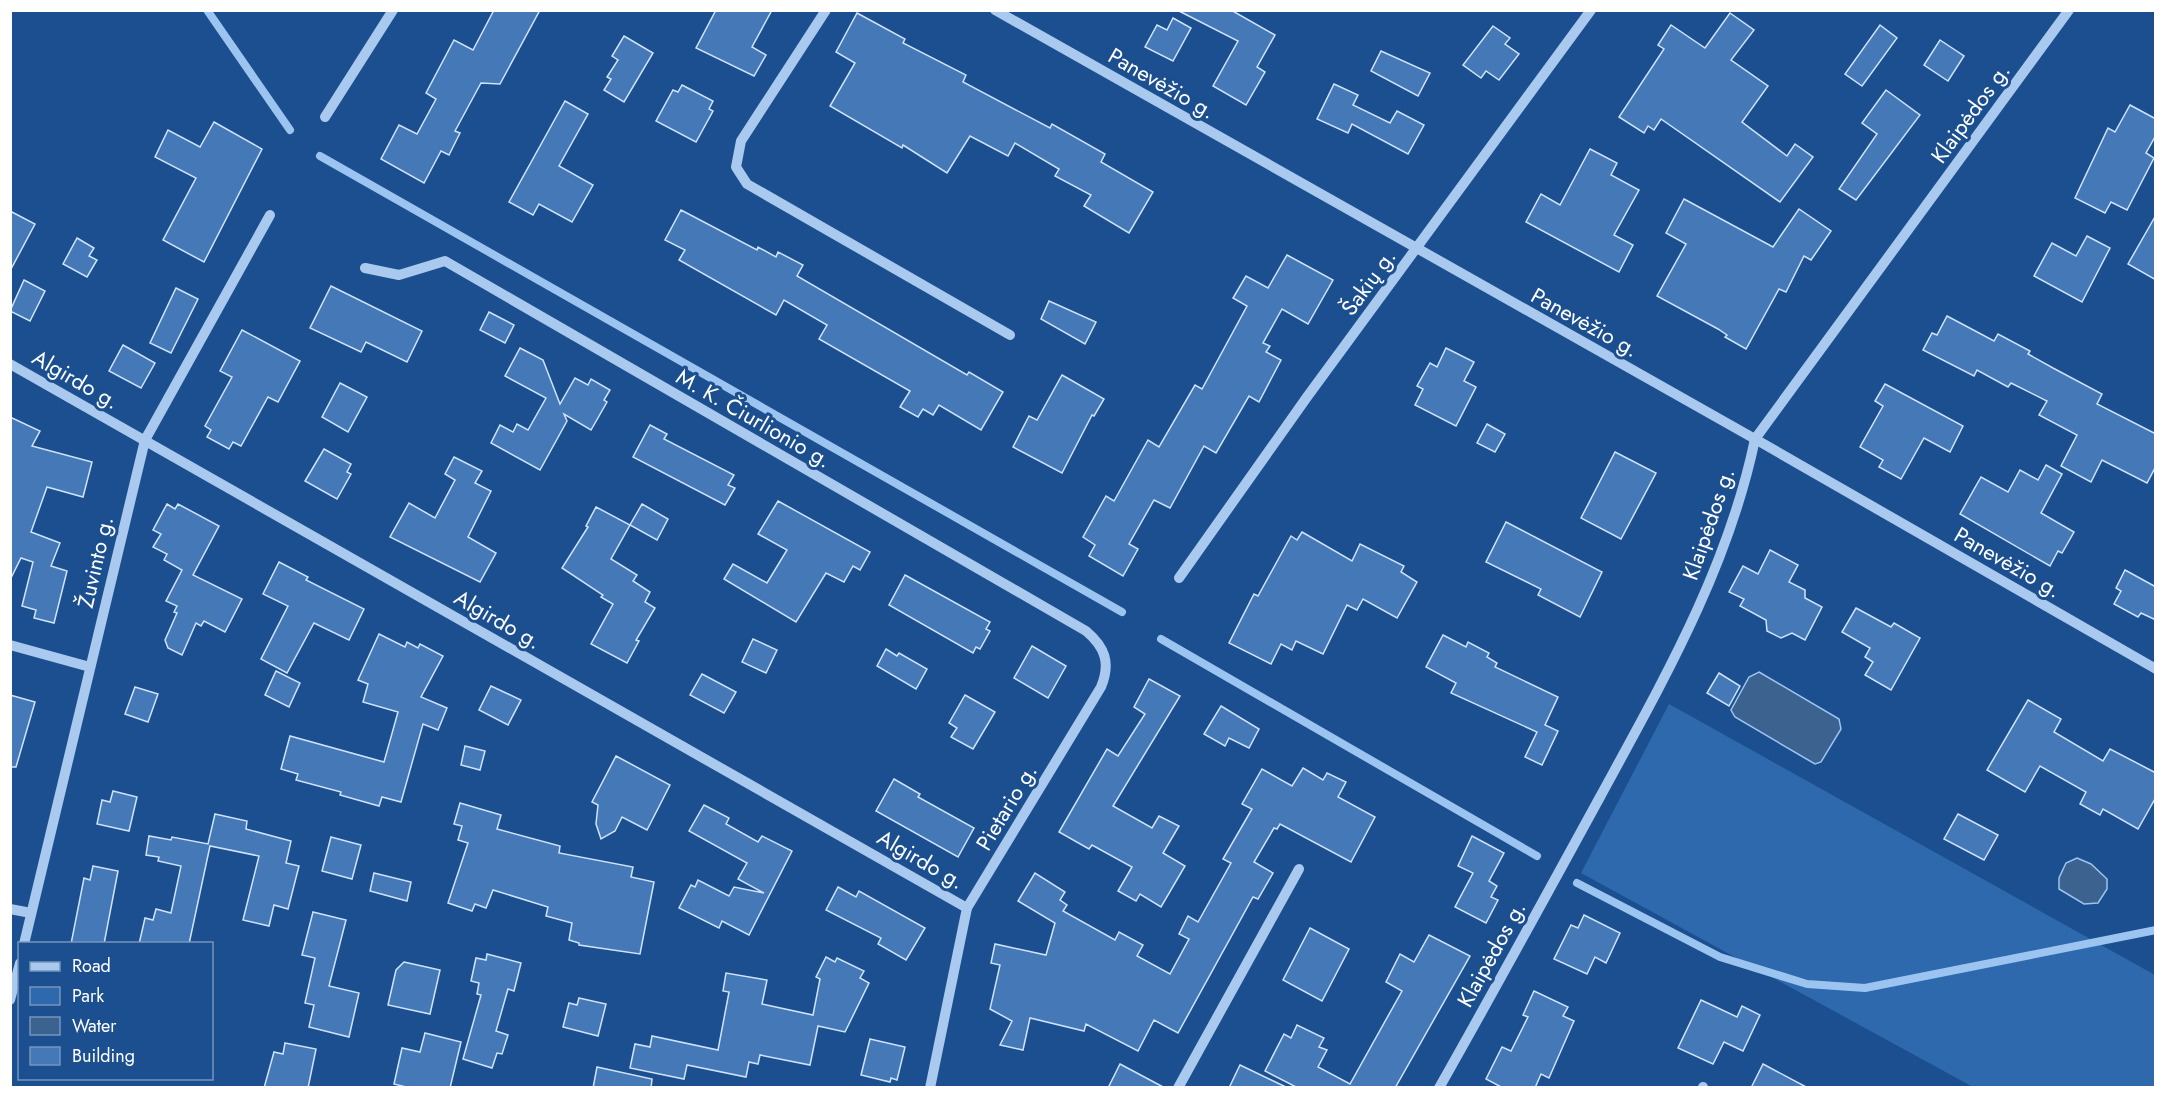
<svg xmlns="http://www.w3.org/2000/svg" width="2166" height="1098" font-family="Jost,sans-serif">
<style>
.green{fill:#2e69ad}
.water{fill:#3c6290;stroke:#9cc4f0;stroke-width:1.5}
.lines{fill:none;stroke-linecap:round;stroke-linejoin:round}
.stream{stroke:#9cc4f0;stroke-width:8}
.building{fill:#4478b7;stroke:#cfe3fa;stroke-width:1.5}
.minor{stroke:#a9c9ee;stroke-width:10}
.labels{text-anchor:middle;stroke-width:6;stroke-linejoin:round;paint-order:stroke}
.street-label{font-size:22px;fill:#fff;stroke:#1b4f8f}
</style>
<rect width="100%" height="100%" fill="#1b4f8f"/>
<polygon class="green" points="1669,704 2155,975 2155,1087 1973,1087 1581,873"/>
<g class="water">
<polygon points="1759,672 1839,719 1841,729 1821,762 1815,764 1735,717 1731,710 1749,677"/>
<polygon points="2077,858 2091,864 2107,879 2107,889 2098,903 2084,904 2059,889 2059,878 2066,863"/>
</g>
<g class="lines">
<g class="stream">
<polyline points="207,10 290,130"/>
<polyline points="320,156 1122,612"/>
<polyline points="1161,639 1537,856"/>
<polyline points="1577,883 1720,957 1807,984 1865,988 2156,930"/>
</g>
</g>
<g class="building">
<polygon points="494,10 540,10 500,84 481,83 455,131 460,133 449,155 441,151 424,183 381,159 399,125 417,134 436,99 426,93 454,40 473,50"/>
<polygon points="716,10 772,10 752,47 766,55 754,76 696,48"/>
<polygon points="1177,10 1231,10 1275,35 1257,67 1265,72 1246,105 1213,86 1238,41"/>
<polygon points="857,13 905,39 903,43 966,75 963,82 1050,128 1052,124 1105,154 1101,162 1153,192 1129,233 1084,206 1091,195 1055,176 1059,169 1015,143 1008,156 970,136 947,173 903,145 902,148 830,106 855,63 836,52"/>
<polygon points="1730,13 1754,30 1731,60 1768,86 1742,122 1787,156 1795,144 1813,157 1780,202 1661,119 1654,130 1648,126 1644,133 1619,117 1664,49 1658,45 1671,25 1705,48"/>
<polygon points="1173,18 1191,28 1173,61 1145,47 1157,25 1167,30"/>
<polygon points="1880,25 1897,38 1862,86 1845,74"/>
<polygon points="1493,26 1510,38 1505,44 1519,54 1499,80 1486,71 1481,78 1463,65"/>
<polygon points="624,36 653,53 624,102 604,90 611,79 607,77 618,60 612,56"/>
<polygon points="1940,40 1964,56 1948,81 1924,65"/>
<polygon points="1381,51 1430,73 1418,96 1371,71"/>
<polygon points="1334,84 1358,95 1353,105 1390,123 1397,111 1424,125 1408,154 1352,124 1348,133 1317,119"/>
<polygon points="682,85 713,101 709,109 713,111 696,142 656,121 673,90 678,92"/>
<polygon points="1886,90 1920,115 1856,200 1839,189 1877,134 1862,123"/>
<polygon points="565,101 588,114 559,166 593,185 572,222 539,204 533,215 509,202"/>
<polygon points="2130,105 2156,119 2156,135 2146,153 2154,158 2127,210 2111,202 2105,213 2075,198 2108,128 2115,132"/>
<polygon points="214,122 262,149 204,262 163,240 196,178 155,157 168,130 200,147"/>
<polygon points="1590,149 1617,163 1611,175 1639,190 1614,235 1633,245 1619,272 1526,222 1541,194 1560,205"/>
<polygon points="1684,199 1773,247 1799,209 1831,231 1811,260 1804,256 1786,292 1779,289 1746,349 1725,337 1727,335 1718,329 1657,296 1686,244 1666,233"/>
<polygon points="681,210 757,250 758,247 776,257 778,252 803,265 797,276 967,375 969,372 1003,392 981,430 939,405 933,415 923,409 918,417 900,407 910,391 819,339 827,325 784,300 776,315 679,260 685,250 665,240"/>
<polygon points="10,211 35,224 10,271"/>
<polygon points="2156,215 2156,280 2128,264"/>
<polygon points="2087,236 2110,248 2082,302 2034,276 2052,243 2076,256"/>
<polygon points="77,238 94,248 89,256 97,260 87,277 63,264"/>
<polygon points="1287,255 1333,280 1308,324 1282,309 1263,343 1270,346 1266,352 1281,360 1259,402 1249,396 1216,453 1204,446 1170,508 1154,500 1129,544 1138,549 1123,576 1089,556 1095,545 1083,537 1106,496 1114,501 1148,440 1159,447 1195,385 1202,389 1247,306 1233,298 1246,276 1268,288"/>
<polygon points="24,280 45,291 30,321 10,311"/>
<polygon points="331,286 422,331 407,362 366,342 361,352 310,328"/>
<polygon points="176,288 198,299 171,353 150,343"/>
<polygon points="1049,301 1096,322 1085,344 1041,319"/>
<polygon points="489,312 514,325 505,343 480,330"/>
<polygon points="1947,316 1994,341 1998,334 2030,351 2028,354 2053,368 2102,394 2097,404 2156,434 2156,466 2147,483 2102,460 2091,482 2061,466 2077,435 2039,415 2047,401 2011,383 2008,387 1977,370 1974,376 1923,350 1932,333 1937,335"/>
<polygon points="242,330 300,361 278,402 268,397 241,446 233,442 229,449 207,437 211,430 205,426 232,377 220,371"/>
<polygon points="123,345 155,363 141,388 109,371"/>
<polygon points="520,348 543,360 560,404 575,378 588,385 591,379 610,390 604,400 607,402 591,430 564,414 567,421 540,470 491,443 500,425 513,432 517,424 528,430 546,398 505,376"/>
<polygon points="1446,348 1474,362 1464,381 1476,387 1456,426 1415,405 1423,389 1417,386 1430,363 1437,367"/>
<polygon points="1062,375 1104,399 1094,416 1092,415 1062,473 1013,447 1029,416 1037,420"/>
<polygon points="340,383 367,397 348,432 322,417"/>
<polygon points="1885,384 1963,426 1950,452 1924,438 1901,479 1879,467 1883,460 1860,447 1883,406 1875,401"/>
<polygon points="10,417 40,431 32,446 92,462 83,497 47,487 31,532 60,543 51,566 67,571 54,623 34,618 36,610 22,606 33,562 21,558 10,580"/>
<polygon points="1487,424 1505,434 1495,452 1477,443"/>
<polygon points="650,425 667,434 664,439 734,475 728,485 735,488 725,505 633,457"/>
<polygon points="324,449 351,464 347,472 351,474 337,499 305,481"/>
<polygon points="1615,452 1656,473 1621,539 1581,518"/>
<polygon points="454,457 482,471 475,483 491,491 468,537 496,553 480,582 390,537 409,503 435,518 455,480 445,474"/>
<polygon points="2046,465 2062,474 2041,513 2074,532 2062,553 2058,551 2050,566 1960,514 1981,477 2008,492 2020,470 2038,480"/>
<polygon points="778,501 870,552 860,570 853,566 844,582 826,573 796,622 724,579 733,564 767,583 787,550 758,534"/>
<polygon points="167,504 175,509 178,504 219,526 193,575 242,599 225,632 204,621 201,626 196,623 182,655 168,648 165,640 177,613 174,612 177,606 166,601 182,570 164,560 167,554 153,547 161,534 153,530"/>
<polygon points="642,504 668,519 657,540 630,525"/>
<polygon points="596,507 630,525 611,559 637,575 633,581 650,592 645,602 655,608 636,640 639,641 627,663 591,644 613,604 601,597 603,595 562,568 588,527 586,526"/>
<polygon points="1506,522 1602,572 1580,617 1538,595 1541,589 1486,562"/>
<polygon points="1302,532 1352,561 1360,544 1404,566 1401,572 1417,582 1397,618 1363,599 1357,610 1347,605 1323,654 1296,641 1292,650 1281,644 1271,664 1229,643 1254,594 1258,596 1291,536 1297,540"/>
<polygon points="1770,550 1798,565 1789,582 1805,590 1805,598 1822,607 1805,640 1792,633 1781,638 1767,631 1766,620 1740,606 1744,599 1729,592 1743,566 1758,574"/>
<polygon points="279,562 308,577 306,580 364,609 349,640 314,623 287,673 261,659 288,606 263,594"/>
<polygon points="2125,570 2156,587 2156,620 2141,613 2138,617 2114,604 2121,591 2116,588"/>
<polygon points="905,575 990,622 986,629 990,631 980,649 976,647 973,653 889,605"/>
<polygon points="1856,608 1891,627 1894,623 1920,638 1891,690 1865,675 1873,662 1865,657 1870,648 1842,632"/>
<polygon points="379,634 405,647 407,642 418,648 420,644 443,656 421,697 447,708 438,730 423,724 401,802 382,797 379,806 340,795 341,792 296,780 298,774 281,769 290,736 384,762 398,712 363,702 368,684 358,680"/>
<polygon points="1443,635 1466,647 1468,642 1489,653 1487,657 1497,663 1495,667 1558,697 1545,725 1558,731 1542,765 1525,757 1537,732 1451,693 1456,683 1426,667"/>
<polygon points="753,639 777,650 766,673 742,662"/>
<polygon points="1032,646 1066,666 1048,698 1014,678"/>
<polygon points="886,649 897,656 899,653 927,669 916,689 877,666"/>
<polygon points="276,671 300,683 289,707 265,695"/>
<polygon points="1719,673 1740,686 1729,706 1707,693"/>
<polygon points="702,674 736,692 724,713 690,695"/>
<polygon points="1149,679 1180,696 1113,806 1152,828 1159,816 1179,826 1163,853 1185,866 1161,907 1140,894 1136,901 1118,891 1132,867 1092,845 1089,849 1059,832 1107,749 1118,756 1145,714 1134,707"/>
<polygon points="491,686 521,700 508,725 479,710"/>
<polygon points="135,687 158,694 148,722 125,714"/>
<polygon points="10,695 35,702 16,767 10,767"/>
<polygon points="965,695 995,712 973,749 951,737 957,728 949,723"/>
<polygon points="2028,700 2061,719 2054,732 2103,761 2110,749 2156,773 2156,797 2138,829 2103,809 2100,815 2080,804 2086,792 2040,766 2025,792 1987,770"/>
<polygon points="1221,706 1259,729 1249,748 1229,738 1225,746 1204,734"/>
<polygon points="465,746 485,751 480,770 461,765"/>
<polygon points="616,756 670,785 647,830 622,817 615,831 601,839 596,824 598,805 592,802"/>
<polygon points="1303,768 1323,780 1327,773 1346,782 1338,797 1375,817 1351,862 1280,824 1277,829 1274,828 1254,862 1273,873 1258,899 1253,897 1178,1033 1154,1020 1138,1051 1086,1024 1084,1031 1030,1018 1023,1050 1000,1045 1012,1021 990,1009 1000,965 991,963 995,944 1046,955 1055,923 1018,901 1035,873 1065,892 1060,900 1067,905 1063,911 1115,940 1119,932 1143,945 1137,956 1170,974 1189,939 1179,934 1188,916 1198,922 1231,863 1223,859 1252,809 1242,804 1262,769 1292,786"/>
<polygon points="894,779 920,794 918,797 974,828 958,857 876,811"/>
<polygon points="113,791 137,797 129,831 97,824 102,800 110,802"/>
<polygon points="460,803 501,815 497,829 560,846 559,853 633,867 631,877 654,882 640,954 579,945 579,943 569,940 572,923 546,916 548,907 493,890 486,908 475,904 472,911 448,903 468,843 458,840 462,826 454,824"/>
<polygon points="704,805 729,818 726,824 758,842 762,836 792,851 749,935 722,921 719,928 679,908 691,885 695,887 698,880 729,896 734,887 764,893 738,879 747,863 689,831"/>
<polygon points="215,814 247,821 246,829 291,841 286,863 299,866 288,909 274,905 269,926 243,920 259,856 210,846 189,944 139,944 145,918 153,920 156,909 171,913 181,866 158,861 159,857 146,855 149,836 171,840 172,837 208,844"/>
<polygon points="1958,814 1998,835 1984,860 1944,839"/>
<polygon points="1472,836 1504,853 1489,881 1497,886 1491,897 1498,900 1486,923 1455,907 1473,873 1458,866"/>
<polygon points="331,837 361,845 352,879 322,871"/>
<polygon points="93,866 118,871 104,944 71,944 84,878 90,880"/>
<polygon points="374,873 411,882 407,901 370,891"/>
<polygon points="838,887 856,897 859,891 925,928 906,960 878,944 881,938 826,910"/>
<polygon points="313,912 346,920 329,986 359,993 349,1037 309,1027 314,1005 305,1003 315,958 302,955"/>
<polygon points="1584,915 1620,933 1606,963 1595,957 1587,974 1554,959 1571,925 1578,928"/>
<polygon points="1310,928 1349,949 1322,1001 1283,980"/>
<polygon points="1429,935 1470,956 1395,1088 1298,1088 1265,1071 1284,1034 1291,1038 1297,1025 1324,1038 1319,1047 1327,1050 1318,1067 1350,1084 1402,991 1386,982 1400,954 1414,962"/>
<polygon points="487,954 521,963 514,991 508,989 496,1031 508,1035 502,1054 497,1053 492,1068 463,1059 481,995 477,994 479,983 471,981 476,958 486,960"/>
<polygon points="826,957 835,962 837,958 864,971 860,978 869,983 845,1032 818,1026 810,1065 760,1055 758,1064 749,1062 746,1077 687,1065 684,1079 630,1068 635,1044 650,1047 652,1036 718,1050 729,992 723,991 726,973 767,980 762,1004 813,1015 820,979 816,977"/>
<polygon points="404,962 440,970 430,1014 388,1005 396,970"/>
<polygon points="1534,991 1568,1007 1563,1016 1574,1021 1549,1078 1541,1074 1535,1088 1503,1088 1486,1079 1502,1047 1511,1051 1528,1017 1523,1015"/>
<polygon points="579,998 606,1004 598,1036 563,1027 569,1003 577,1005"/>
<polygon points="1701,1000 1737,1017 1742,1006 1760,1015 1743,1051 1724,1042 1713,1064 1678,1048"/>
<polygon points="425,1033 461,1042 450,1088 410,1088 394,1084 402,1048 420,1052"/>
<polygon points="870,1039 905,1047 897,1080 891,1078 890,1082 861,1075"/>
<polygon points="285,1043 316,1049 308,1088 264,1088 274,1052 283,1054"/>
<polygon points="1120,1064 1165,1088 1108,1088"/>
<polygon points="1763,1064 1808,1088 1751,1088"/>
<polygon points="1240,1065 1288,1088 1229,1088"/>
<polygon points="597,1067 652,1079 651,1088 593,1088"/>
</g>
<g class="lines">
<g class="minor">
<polyline points="826,10 741,141 736,167 747,184 1010,335"/>
<polyline points="995,10 1755,439 2156,669"/>
<polyline points="325,117 393,10"/>
<path d="M365,268L399,275L445,261L1086,631C1105,647 1111,663 1101,687L967,908L930,1088"/>
<polyline points="10,364 967,908"/>
<polyline points="1179,578 1307,397 1591,10"/>
<polyline points="10,645 90,667"/>
<polyline points="10,909 31,913"/>
<polyline points="24,944 145,440 270,215"/>
<polyline points="10,1000 20,963"/>
<polyline points="1178,1088 1299,869"/>
<path d="M1439,1088C1494,991 1547,894 1600,797C1663,681 1728,569 1755,439L2069,10"/>
<polyline points="1703,1088 1703,1087"/>
</g>
</g>
<g class="labels">
<g class="street-label">
<text transform="translate(1162 83) rotate(30)" y="8">Panevėžio g.</text>
<text transform="translate(1970 113) rotate(-54)" y="8">Klaipėdos g.</text>
<text transform="translate(1368 282) rotate(-54)" y="8">Šakių g.</text>
<text transform="translate(1585 322) rotate(29)" y="8">Panevėžio g.</text>
<text transform="translate(76 379) rotate(30)" y="8">Algirdo g.</text>
<text transform="translate(754 418) rotate(30)" y="8">M. K. Čiurlionio g.</text>
<text transform="translate(1708 524) rotate(-71)" y="8">Klaipėdos g.</text>
<text transform="translate(95 562) rotate(-77)" y="8">Žuvinto g.</text>
<text transform="translate(2008 562) rotate(30)" y="8">Panevėžio g.</text>
<text transform="translate(498 619) rotate(30)" y="8">Algirdo g.</text>
<text transform="translate(1006 807) rotate(-59)" y="8">Pietario g.</text>
<text transform="translate(921 859) rotate(30)" y="8">Algirdo g.</text>
<text transform="translate(1491 954) rotate(-61)" y="8">Klaipėdos g.</text>
</g>
</g>
<rect width="2166" height="1098" fill="none" stroke="#ffffff" stroke-width="24"/>
<rect x="18" y="942" width="195" height="138" fill="#1b4f8f" stroke="#7695bc" stroke-width="1.5"/>
<rect x="30" y="962" width="30" height="9" fill="#a9c9ee" stroke="#7695bc" stroke-width="1.5"/>
<text x="72" y="972" font-size="18" fill="#ffffff">Road</text>
<rect x="30" y="987" width="30" height="18" fill="#2e69ad" stroke="#7695bc" stroke-width="1.5"/>
<text x="72" y="1002" font-size="18" fill="#ffffff">Park</text>
<rect x="30" y="1017" width="30" height="18" fill="#3c6290" stroke="#7695bc" stroke-width="1.5"/>
<text x="72" y="1032" font-size="18" fill="#ffffff">Water</text>
<rect x="30" y="1047" width="30" height="18" fill="#4478b7" stroke="#7695bc" stroke-width="1.5"/>
<text x="72" y="1062" font-size="18" fill="#ffffff">Building</text>
</svg>
